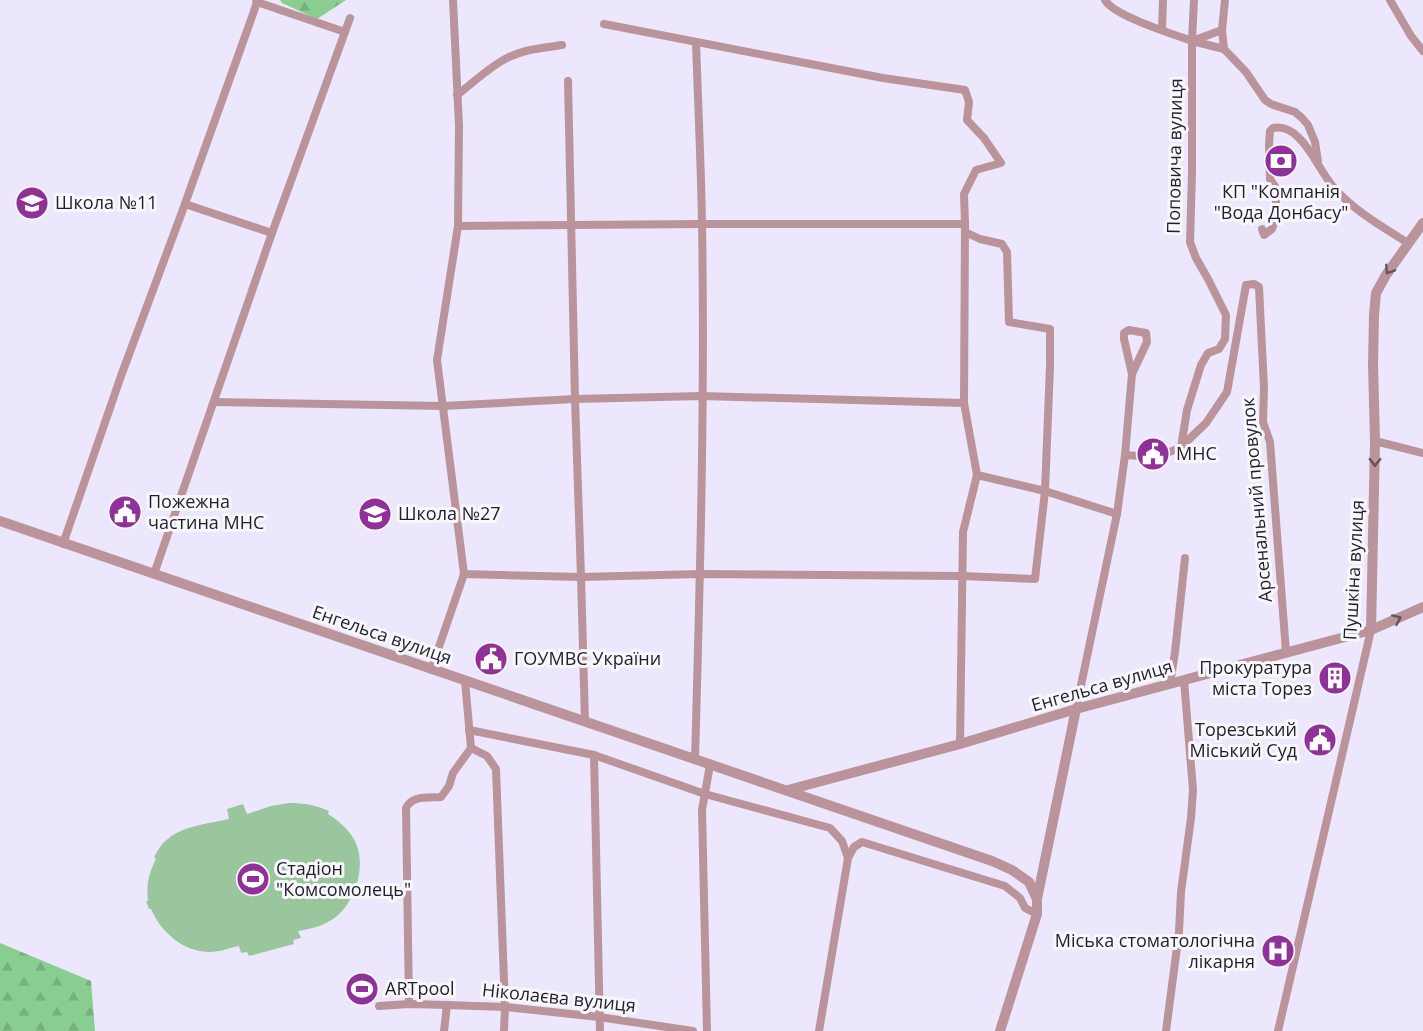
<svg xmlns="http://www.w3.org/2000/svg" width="1423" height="1031" font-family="'Open Sans',sans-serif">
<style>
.forest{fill:url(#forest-firs)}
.garden{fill:#9ac69e}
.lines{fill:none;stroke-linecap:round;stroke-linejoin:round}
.minor{stroke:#bb939b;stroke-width:8}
.tertiary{stroke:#bb939b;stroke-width:10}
.oneway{stroke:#66535c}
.labels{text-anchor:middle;stroke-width:6;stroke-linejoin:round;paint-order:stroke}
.street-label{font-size:18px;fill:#211f28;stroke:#f8f7fc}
.poi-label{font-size:18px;fill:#211f28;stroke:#f8f7fc;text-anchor:start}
</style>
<defs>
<pattern id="forest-firs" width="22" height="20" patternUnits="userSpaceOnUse" patternTransform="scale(1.5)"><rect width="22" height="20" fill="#89cd91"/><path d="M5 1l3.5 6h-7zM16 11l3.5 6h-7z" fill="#76b07d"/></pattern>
</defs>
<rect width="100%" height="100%" fill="#ece7fc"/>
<g class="forest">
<polygon points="280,0 346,0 317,19 282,3"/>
<polygon points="0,943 91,981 95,1031 0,1031"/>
</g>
<path class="garden" d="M289,803C304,803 316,805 329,811L328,814C341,822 354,834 358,849C364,872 355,900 337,916C326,925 312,929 298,931L301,938L293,940L294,944L249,956L247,952L241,953L239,946C229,948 220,952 210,952C183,952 161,932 151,909H149L146,901H148C146,884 149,873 156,859L154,857C158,850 162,843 169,838C183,826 212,823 229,819L227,809L243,804L247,814L271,806Z"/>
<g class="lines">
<g class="minor">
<path d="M1105,0C1114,16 1173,34 1192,41"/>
<polyline points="1390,0 1411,36 1423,51"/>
<polyline points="257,2 345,32"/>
<polyline points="604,24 883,78 965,90 969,102 967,120 984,138 1001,163 976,170 964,194 965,224 964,403 977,475 1045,491 1117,514"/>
<polyline points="1162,30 1163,0"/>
<polyline points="1222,30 1192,41 1224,49 1246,72 1265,100 1271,104 1295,112 1302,118 1308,125 1315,142 1318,161"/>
<polyline points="1224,49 1222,30 1225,0"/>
<polyline points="568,81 575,399 581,577 585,722"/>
<path d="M457,95C473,83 489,67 507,58C524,49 544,48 562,45"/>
<polyline points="185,204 272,233"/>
<polyline points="458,226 702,224 965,224"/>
<path d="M1262,229L1264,235L1272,229L1276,218V188L1270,179L1269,145L1270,131L1273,128C1283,126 1291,130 1298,137C1314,152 1321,174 1336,190C1356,212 1383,227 1408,243"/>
<polyline points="214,402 443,406 575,399 702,396 964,403"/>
<polyline points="1375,441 1423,453"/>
<polyline points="1181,447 1206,423 1227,392 1246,285 1254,284 1259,287 1264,388 1263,422 1270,442 1286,652"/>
<path d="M1125,455C1148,457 1159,458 1181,447L1187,410L1201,365L1208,353L1219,349L1225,339L1226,315L1208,279L1196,258L1190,242L1192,173V41L1194,0"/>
<polyline points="63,544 121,376 182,212 253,14 257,2 256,0"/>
<polyline points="154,574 272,233 350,18"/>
<polyline points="464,574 581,577 700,574 962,576 1035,579 1045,491 1050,366 1050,329 1009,322 1007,252 1002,244 980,239 965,232"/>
<polyline points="431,670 464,574 437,360 458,226 459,126 453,0"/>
<polyline points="1170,684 1175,652 1185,558"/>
<polyline points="1076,709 1117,514 1125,455 1132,374 1147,342 1146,333 1129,330 1124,333 1124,339 1132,374"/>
<polyline points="469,730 594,755 705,794 830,828 842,841 848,858"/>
<polyline points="960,744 963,532 977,475"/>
<polyline points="471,748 487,756 496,769 505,1007 504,1031"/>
<polyline points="594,755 600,1031"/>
<path d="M695,760C700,581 705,402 702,224C701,163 698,102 696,42"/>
<path d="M409,1004L406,808C412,795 428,798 441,797L449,786L453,773L471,748L465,681"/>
<polyline points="379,1006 409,1004 447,1005"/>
<polyline points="444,1031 447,1005 505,1007 599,1017 693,1031"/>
<polyline points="707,1031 702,810 710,765"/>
<polyline points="819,1031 848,858 854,847 862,842 1005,886 1020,898 1025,908 1037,914"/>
<polyline points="1166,1031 1179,932 1181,892 1191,818 1193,790 1184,680"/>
<polyline points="1278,1031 1371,630"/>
</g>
<g class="tertiary">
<polyline points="0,521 992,861 1012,870 1029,882 1037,899"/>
<polyline points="1371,630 1375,441 1373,365 1374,315 1376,293 1386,275 1423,223"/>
<polyline points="788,790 960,744 1076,709 1371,630 1423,607"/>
<polyline points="1000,1031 1037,914 1037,899 1076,709"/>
</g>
</g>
<defs><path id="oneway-chevron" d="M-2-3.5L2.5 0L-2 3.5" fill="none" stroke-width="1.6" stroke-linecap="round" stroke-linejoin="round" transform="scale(1.5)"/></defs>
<g class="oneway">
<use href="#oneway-chevron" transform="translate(1389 270) rotate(123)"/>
<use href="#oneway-chevron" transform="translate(1375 462) rotate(91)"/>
<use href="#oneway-chevron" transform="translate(1397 619) rotate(-24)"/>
</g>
<defs>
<g id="bank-disc" transform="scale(1.725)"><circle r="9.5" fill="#90319a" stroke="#f8f7fc"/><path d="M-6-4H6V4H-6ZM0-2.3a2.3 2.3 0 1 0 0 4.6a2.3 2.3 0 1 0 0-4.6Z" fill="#fff"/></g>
<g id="school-disc" transform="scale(1.725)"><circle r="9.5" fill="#90319a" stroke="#f8f7fc"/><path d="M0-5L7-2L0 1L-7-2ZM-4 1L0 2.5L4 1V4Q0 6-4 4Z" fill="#fff"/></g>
<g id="civic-disc" transform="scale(1.725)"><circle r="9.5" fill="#90319a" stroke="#f8f7fc"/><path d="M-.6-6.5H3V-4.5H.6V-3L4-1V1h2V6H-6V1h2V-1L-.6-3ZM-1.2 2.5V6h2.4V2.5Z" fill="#fff"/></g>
<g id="building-disc" transform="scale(1.725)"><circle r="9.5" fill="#90319a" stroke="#f8f7fc"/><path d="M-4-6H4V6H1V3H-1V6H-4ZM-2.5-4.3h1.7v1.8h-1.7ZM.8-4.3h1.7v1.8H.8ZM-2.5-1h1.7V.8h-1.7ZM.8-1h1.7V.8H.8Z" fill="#fff"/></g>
<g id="stadium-disc" transform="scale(1.725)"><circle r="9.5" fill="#90319a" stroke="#f8f7fc"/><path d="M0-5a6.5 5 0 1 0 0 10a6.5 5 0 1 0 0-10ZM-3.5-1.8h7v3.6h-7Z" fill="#fff"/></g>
<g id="hospital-disc" transform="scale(1.725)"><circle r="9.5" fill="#90319a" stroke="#f8f7fc"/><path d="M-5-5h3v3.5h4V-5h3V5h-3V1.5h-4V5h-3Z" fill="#fff"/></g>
</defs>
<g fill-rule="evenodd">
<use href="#bank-disc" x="1281" y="161"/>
<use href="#school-disc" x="32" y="203"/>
<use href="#civic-disc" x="1153" y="454"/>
<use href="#civic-disc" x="125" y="512"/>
<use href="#school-disc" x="375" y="514"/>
<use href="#civic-disc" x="491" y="659"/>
<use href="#building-disc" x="1335" y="678"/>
<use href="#civic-disc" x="1320" y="740"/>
<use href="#stadium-disc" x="253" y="879"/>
<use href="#hospital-disc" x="1278" y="951"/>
<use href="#stadium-disc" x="362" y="989"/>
</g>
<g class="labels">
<g class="street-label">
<text transform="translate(1175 156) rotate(-89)" y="6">Поповича вулиця</text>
<text transform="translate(1257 500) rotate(-95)" y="6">Арсенальний провулок</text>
<text transform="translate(1354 570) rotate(-87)" y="6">Пушкіна вулиця</text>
<text transform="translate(382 635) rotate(19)" y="6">Енгельса вулиця</text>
<text transform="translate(1102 686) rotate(-16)" y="6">Енгельса вулиця</text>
<text transform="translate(559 998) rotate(6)" y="6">Ніколаєва вулиця</text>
</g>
<g class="poi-label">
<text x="1281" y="198" text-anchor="middle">КП "Компанія<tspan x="1281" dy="21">"Вода Донбасу"</tspan></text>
<text x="55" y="209">Школа №11</text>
<text x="1176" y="460">МНС</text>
<text x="148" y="508">Пожежна<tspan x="148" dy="21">частина МНС</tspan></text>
<text x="398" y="520">Школа №27</text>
<text x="514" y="665">ГОУМВС України</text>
<text x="1312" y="674" text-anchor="end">Прокуратура<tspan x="1312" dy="21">міста Торез</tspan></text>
<text x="1297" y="736" text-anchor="end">Торезський<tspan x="1297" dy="21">Міський Суд</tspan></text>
<text x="276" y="875">Стадіон<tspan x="276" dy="21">"Комсомолець"</tspan></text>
<text x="1255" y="947" text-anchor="end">Міська стоматологічна<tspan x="1255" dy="21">лікарня</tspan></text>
<text x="385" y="995">ARTpool</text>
</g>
</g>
</svg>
